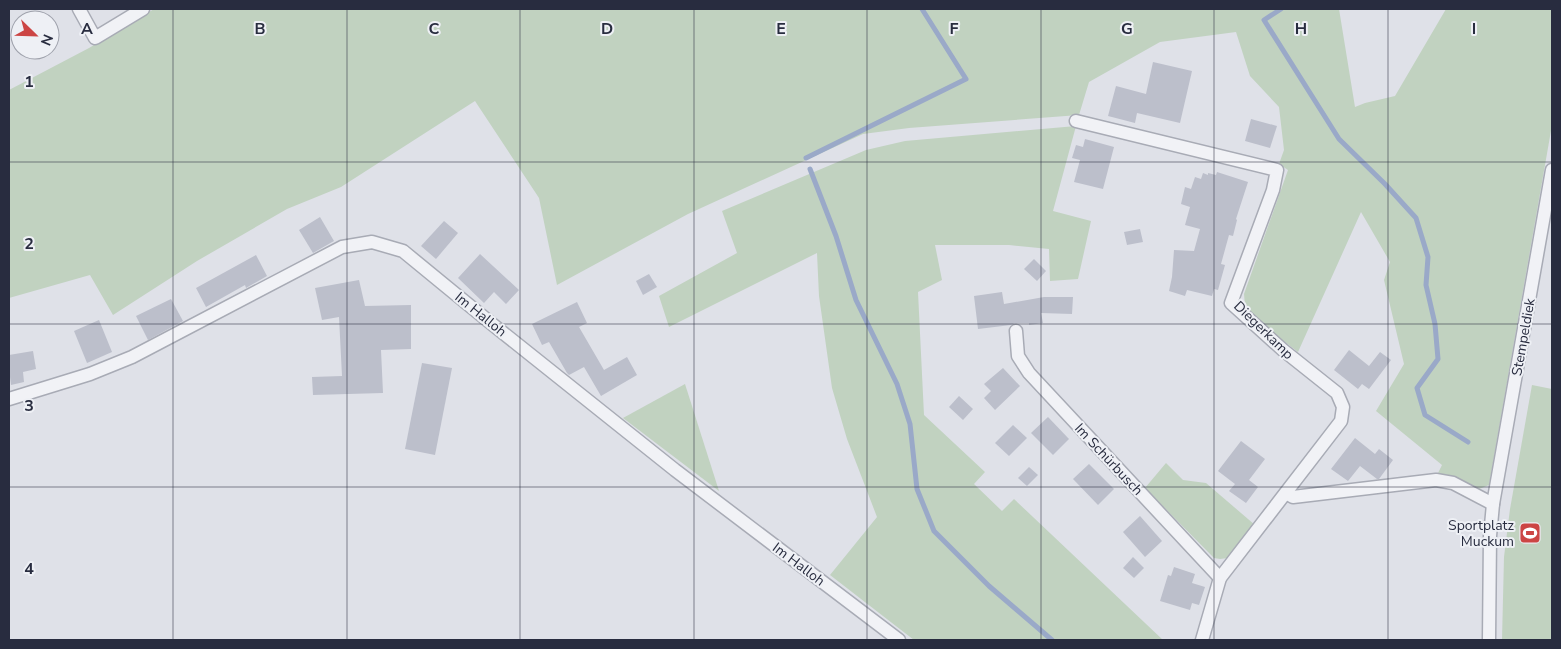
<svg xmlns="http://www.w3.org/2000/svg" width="1561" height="649" font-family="'Nunito Sans',sans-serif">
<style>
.green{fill:#c1d2c0}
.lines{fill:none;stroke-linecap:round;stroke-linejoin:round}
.stream{stroke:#9aa9c8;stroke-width:5}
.building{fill:#bcbfcb}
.minor-casing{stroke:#a8abb5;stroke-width:15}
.minor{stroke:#f1f2f6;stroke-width:12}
.grid{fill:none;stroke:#282c3f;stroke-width:1;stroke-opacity:0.55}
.labels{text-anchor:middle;stroke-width:4;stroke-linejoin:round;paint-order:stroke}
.street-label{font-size:14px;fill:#282c3f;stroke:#eef0f5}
.poi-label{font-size:14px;fill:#282c3f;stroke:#eef0f5;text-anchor:end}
.grid-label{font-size:16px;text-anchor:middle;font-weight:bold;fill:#282c3f;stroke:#eef0f5;stroke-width:4;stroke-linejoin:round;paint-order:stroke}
</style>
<rect width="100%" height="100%" fill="#dfe1e8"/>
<g class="green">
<polygon points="154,9 1339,9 1355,107 1365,103 1395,96 1446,9 1552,9 1552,125 1489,485 1479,489 1454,479 1437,475 1442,465 1376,411 1404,364 1384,280 1390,262 1361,212 1298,352 1253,318 1245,306 1244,294 1288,170 1279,164 1284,150 1279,107 1250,76 1236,32 1160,42 1089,82 1079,115 909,128 863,134 688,214 557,285 539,198 475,101 341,187 287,209 197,261 113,315 90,275 9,298 9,90 89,48"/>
<polygon points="1076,126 1053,211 1091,221 1078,279 1050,281 1049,249 1009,245 935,245 942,280 918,292 924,415 985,472 974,484 1002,511 1014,499 1163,640 914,640 830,575 877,517 847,439 832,388 819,296 817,253 669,327 659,296 737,253 722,211 866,150 905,141"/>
<polygon points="685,384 719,491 623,418"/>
<polygon points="1532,385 1552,389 1552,640 1502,640 1504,557 1510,509"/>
<polygon points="1166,463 1183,480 1206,483 1255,525 1228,558 1220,559 1214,558 1145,488"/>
</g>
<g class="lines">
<g class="stream">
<polyline points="1281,9 1264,20 1339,139 1385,184 1416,218 1428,257 1426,285 1435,324 1438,359 1417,388 1425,415 1468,442"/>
<polyline points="806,158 966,79 922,9"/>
<polyline points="810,169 836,236 856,300 897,384 910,424 917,489 934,531 989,586 1052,640"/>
</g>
</g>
<g class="building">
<polygon points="1153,62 1192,71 1180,123 1137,113 1135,123 1108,116 1116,86 1146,94"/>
<polygon points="1251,119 1277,126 1270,148 1245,141"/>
<polygon points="1085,139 1114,147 1103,189 1074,182 1080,160 1072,158 1076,145 1083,147"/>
<polygon points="1217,172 1248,182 1236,219 1237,220 1233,236 1229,235 1221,264 1225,265 1218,290 1214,289 1212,296 1187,290 1185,296 1169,291 1172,277 1174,250 1194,251 1200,229 1185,225 1190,207 1181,204 1185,187 1191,189 1195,177 1201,179 1203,173 1208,175 1208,173 1216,175"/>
<polygon points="320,217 334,241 313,253 299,230"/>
<polygon points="444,221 458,233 436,259 421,246"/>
<polygon points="1140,229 1143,242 1127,245 1124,232"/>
<polygon points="480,254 519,290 506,304 494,292 484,303 458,278"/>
<polygon points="256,255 267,276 246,288 245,285 206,307 196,288"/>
<polygon points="1034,259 1046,271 1037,281 1024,269"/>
<polygon points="649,274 657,287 643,295 636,281"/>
<polygon points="359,280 365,306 411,305 411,349 381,350 383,393 313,395 312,377 342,376 339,317 322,320 315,288"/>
<polygon points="1002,292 1004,304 1044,297 1073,297 1072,314 1041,313 1043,323 1029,325 1029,323 1015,323 1011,325 978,329 974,296"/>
<polygon points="171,299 183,321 148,340 136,316"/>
<polygon points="577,302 587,323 579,327 604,370 627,357 637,375 601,396 584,367 569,375 567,373 549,342 542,345 532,324"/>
<polygon points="99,320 112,352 87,363 74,331"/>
<polygon points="1349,350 1369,366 1380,352 1391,360 1369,389 1362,384 1358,389 1334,370"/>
<polygon points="33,351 36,369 23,372 24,382 11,385 9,369 9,355"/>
<polygon points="422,363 452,368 435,455 405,449"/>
<polygon points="1003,368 1020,386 995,410 984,398 991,391 984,384"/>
<polygon points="959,396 973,409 963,420 949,407"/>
<polygon points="1048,417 1069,439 1053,455 1031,433"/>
<polygon points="1013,425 1027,438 1009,456 995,443"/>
<polygon points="1355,438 1375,454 1379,449 1393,460 1379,479 1377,479 1360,466 1348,481 1331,469"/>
<polygon points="1241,441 1265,459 1249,480 1258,487 1246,503 1229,491 1235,484 1218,471"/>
<polygon points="1089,464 1114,489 1098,505 1073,479"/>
<polygon points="1029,467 1038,475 1027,486 1018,478"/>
<polygon points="1140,516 1162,541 1145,557 1123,532"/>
<polygon points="1133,557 1144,568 1134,578 1123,568"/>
<polygon points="1174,567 1195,574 1192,583 1205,587 1199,605 1192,603 1190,610 1160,601 1168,575 1171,576"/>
</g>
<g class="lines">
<g class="minor-casing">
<g id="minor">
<polyline points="79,9 95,38 143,9"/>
<polyline points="1076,121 1277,170 1273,190 1231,303 1283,350 1337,393 1343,407 1341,421 1220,578 1202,640"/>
<polyline points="1016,331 1018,356 1029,373 1220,578"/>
<polyline points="9,399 90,374 132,357 342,247 372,242 403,251 492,324 675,470 899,640"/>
<polyline points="1286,493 1293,497 1436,480 1453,483 1493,504"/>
<polyline points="1489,640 1490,536 1493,504 1552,170"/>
</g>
</g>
<use href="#minor" class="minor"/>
</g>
<path class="grid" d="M173,9V640M347,9V640M520,9V640M694,9V640M867,9V640M1041,9V640M1214,9V640M1388,9V640M9,162H1552M9,324H1552M9,487H1552"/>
<defs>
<g id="stadium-square" transform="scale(1.125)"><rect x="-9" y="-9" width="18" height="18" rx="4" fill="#cc4544" stroke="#eef0f5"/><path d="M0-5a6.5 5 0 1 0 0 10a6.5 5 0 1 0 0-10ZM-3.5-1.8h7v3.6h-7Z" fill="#fff"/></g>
</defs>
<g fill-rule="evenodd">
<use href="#stadium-square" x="1530" y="533"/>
</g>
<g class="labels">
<g class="street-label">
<text transform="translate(481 314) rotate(39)" y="5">Im Halloh</text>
<text transform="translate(1264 330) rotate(44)" y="5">Diegerkamp</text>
<text transform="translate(1523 337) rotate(-80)" y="5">Stempeldiek</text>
<text transform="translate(1109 459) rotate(47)" y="5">Im Schürbusch</text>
<text transform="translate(799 564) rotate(37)" y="5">Im Halloh</text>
</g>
<g class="poi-label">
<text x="1514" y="530">Sportplatz<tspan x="1514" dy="16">Muckum</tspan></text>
</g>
</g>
<g class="grid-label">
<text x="87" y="34">A</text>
<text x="260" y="34">B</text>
<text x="434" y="34">C</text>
<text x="607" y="34">D</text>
<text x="781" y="34">E</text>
<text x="954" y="34">F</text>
<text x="1127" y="34">G</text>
<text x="1301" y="34">H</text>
<text x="1474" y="34">I</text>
<text x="29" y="87">1</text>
<text x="29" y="249">2</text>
<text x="29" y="411">3</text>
<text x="29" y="574">4</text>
</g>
<rect width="1561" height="649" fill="none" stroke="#282c3f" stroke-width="20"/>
<g transform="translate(35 35) rotate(113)"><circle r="24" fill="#eef0f5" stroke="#9fa2ac"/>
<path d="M0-4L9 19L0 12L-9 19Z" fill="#cc4544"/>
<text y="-8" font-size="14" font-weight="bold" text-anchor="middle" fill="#282c3f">N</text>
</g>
</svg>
